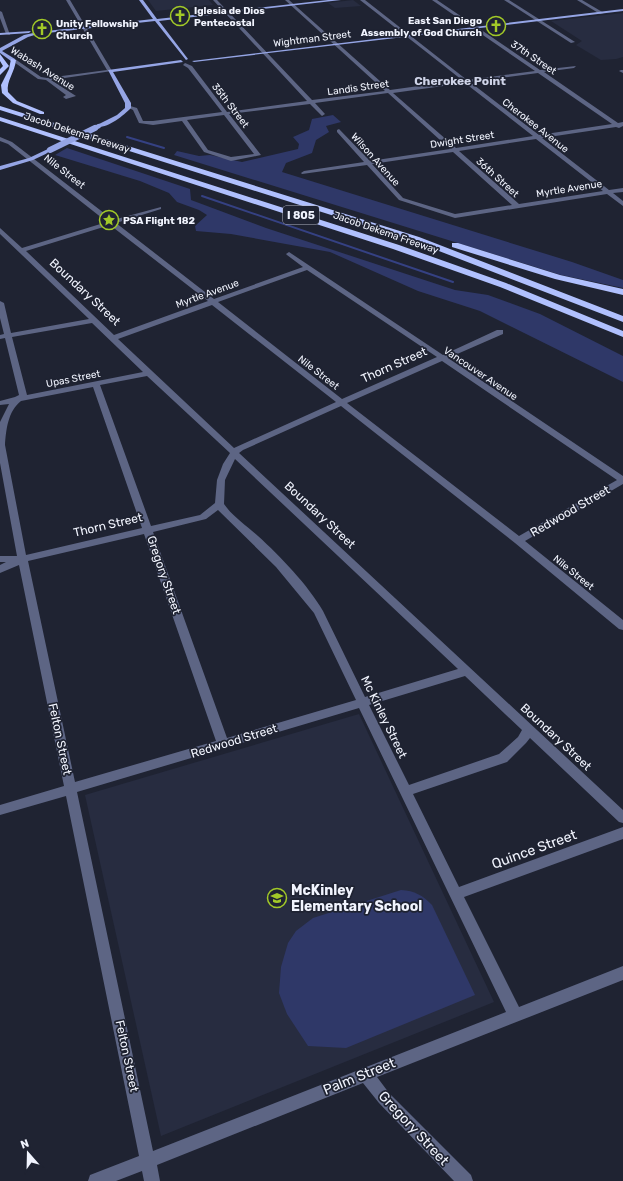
<svg xmlns="http://www.w3.org/2000/svg" width="623" height="1181" font-family="Rubik,sans-serif">
<style>
.built{fill:#272c40}
.green{fill:#2f3868}
.lines{fill:none;stroke-linecap:round;stroke-linejoin:round}
.stream{stroke:#354183;stroke-width:2}
.minor{fill:#5d6584;fill-rule:evenodd}
.major{fill:#95a5e5;fill-rule:evenodd}
.highway{fill:#b0c0fe;fill-rule:evenodd}
.major-bridge-far1{stroke:#95a5e5;stroke-width:4.5}
.major-bridge{stroke:#95a5e5;stroke-width:6}
.labels{text-anchor:middle;stroke-width:3.5;stroke-linejoin:round;paint-order:stroke}
.far-poi-label{font-size:10px;font-weight:bold;fill:#f1f4fe;stroke:#1f2332;text-anchor:start}
.far-street-label{font-size:10px;fill:#f1f4fe;stroke:#1f2332}
.shield{fill:#1f2332;stroke:#b2b5c1;stroke-width:1}
.shield-label{font-size:11px;font-weight:bold;fill:#f1f4fe}
.far-quarter-label{font-size:12px;font-weight:bold;fill:#cfd4e8;stroke:#1f2332}
.street-label{font-size:12px;fill:#f1f4fe;stroke:#1f2332}
.near-street-label{font-size:14px;fill:#f1f4fe;stroke:#1f2332}
.near-poi-label{font-size:14px;font-weight:bold;fill:#f1f4fe;stroke:#1f2332;text-anchor:start}
</style>
<rect width="100%" height="100%" fill="#1f2332"/>
<g class="built">
<polygon points="148,0 209,0 213,5 156,11"/>
<polygon points="353,0 361,6 335,8 328,3"/>
<polygon points="623,13 623,57 616,59 601,60 576,45 582,41 551,21"/>
<polygon points="359,714 494,1002 161,1136 85,795"/>
</g>
<g class="green">
<polygon points="333,115 341,122 326,126 329,132 316,140 312,153 286,163 282,172 572,262 623,280 623,288 561,275 174,155 177,151 199,156 210,155 242,162 298,149 299,144 293,137 309,130 312,119"/>
<polygon points="67,148 190,189 191,200 266,228 455,290 488,295 540,314 623,356 623,382 480,311 418,291 330,252 231,234 196,231 195,226 207,215 199,210 177,202 169,193 140,181 55,155"/>
<path d="M401,890C415,891 422,895 432,905L475,995L346,1048L308,1046L287,1014L279,993L281,967L288,943L296,931L313,918Z"/>
</g>
<g class="lines">
<g class="stream">
<polyline points="127,137 164,148"/>
<polyline points="202,196 453,282"/>
</g>
<g class="minor">
<polygon points="66,0 70,0 112,71 51,80 76,96 66,99 63,97 66,95 46,80 38,79 11,60 15,59 41,77 47,78 107,70"/>
<path d="M213,0H217L312,100L385,91L285,0H289L390,90L462,80L360,0H365L467,80L535,71L432,0H437L540,70L576,66L574,68L544,72L618,123L623,122V126L619,128L616,127L542,138L609,190L623,188V192L613,193L623,201V206L607,194L455,218L399,200L367,165L302,174L301,173L304,171L364,162L337,132V130L339,129L370,161L450,149L388,93L315,103L325,114L322,116L310,104L229,114L261,155L231,161L204,152L182,121L153,125L139,123L133,110L127,107V105L137,108L143,121H153L222,112L188,68L183,65L185,63L192,66L227,112L307,101ZM538,73L612,124L539,135L470,82ZM465,83L533,136L456,148L393,93ZM224,115L254,154L231,157L208,150L187,120ZM536,139L603,191L519,204L459,151ZM453,152L512,205L455,214L403,198L372,164Z"/>
<polygon points="504,0 509,0 575,42 571,43"/>
<polygon points="577,0 582,0 604,13 600,14"/>
<polygon points="0,11 2,12 10,35 6,34 0,18"/>
<polygon points="621,70 623,70 623,73 619,71"/>
<path d="M0,137L12,142L113,220L161,207V209L116,223L214,299L303,267L287,255L286,254L289,252L443,355L497,330H503V334L448,358L623,476V484L525,541L623,620V630L619,629L515,543L341,406L243,450L239,453L623,810V823L619,822L530,738L526,743L507,762L413,794L459,887L623,827V839L464,897L519,1007L623,966V980L377,1077L389,1093L471,1175L473,1181H454L379,1103L363,1083L157,1165L160,1181H144L142,1171L116,1181H88L90,1175L139,1156L66,796L0,815V805L64,786L19,565L0,573V565L6,562H0V556H17L0,463V422L9,404L0,405V401L15,397L19,395L5,338L0,339V335L4,334L0,318V301L4,303L11,333L89,319L0,234V228L22,248L107,222L8,144L0,141ZM110,225L208,301L114,335L26,251ZM307,270L437,357L342,399L218,302ZM212,305L336,402L234,448L118,339ZM92,323L143,372L27,395L12,337ZM442,361L617,480L519,536L347,403ZM147,376L230,453L223,464L217,480L215,503L200,515L151,526L100,385ZM93,387L142,528L26,555L5,445C6,430 8,411 21,401ZM235,459L458,669L365,697L323,611C308,585 280,556 258,536C246,525 233,517 224,504L225,480ZM218,510L276,567L314,613L356,700L227,738L153,532L206,519ZM144,534L216,741L75,782L28,561ZM465,676L522,730L518,737L499,754L409,785L369,705ZM359,708L506,1012L153,1151L77,792Z"/>
</g>
<g class="major">
<polygon points="139,0 143,0 157,19 328,0 341,0 159,21 188,59 186,60 155,21 38,34 28,37 2,51 15,59 15,61 11,61 0,53 0,48 24,35 38,32 153,19"/>
<polygon points="623,9 623,11 194,62 192,61"/>
<polygon points="31,31 29,33 0,35 0,33"/>
<path d="M181,60L183,62L113,72L131,103V108C123,116 108,128 97,127V125L117,115L125,108V103L108,70Z"/>
<polygon points="50,148 53,150 52,151 33,160 0,170 0,166 29,158"/>
</g>
<g class="highway">
<polygon points="0,54 9,66 0,75 0,69 3,66 0,61"/>
<path d="M11,59L16,60C15,72 6,81 8,92L17,101L44,112V114H40L13,103L2,93L1,85L9,69Z"/>
<polygon points="0,106 419,237 623,316 623,322 413,241 0,110"/>
<polygon points="0,117 399,245 506,283 623,331 623,337 500,287 393,249 0,121"/>
<polygon points="452,243 458,243 560,275 623,289 623,295 555,279 452,247"/>
</g>
<polyline class="major-bridge-far1" points="93,129 99,126"/>
<polyline class="major-bridge" points="50,150 95,128"/>
</g>
<defs>
<g id="church-ring" transform="scale(1)"><circle r="9.5" fill="#1f2332" stroke="#a2c928" stroke-width="1.5"/><path d="M-1.2-6h2.4v3.5h3.3v2.4h-3.3V6h-2.4V-.1h-3.3v-2.4h3.3Z" fill="#a2c928"/></g>
<g id="sight-ring" transform="scale(1)"><circle r="9.5" fill="#1f2332" stroke="#a2c928" stroke-width="1.5"/><path d="M0-6L1.8-2.2L6-1.7L2.9 1.2L3.7 5.4L0 3.3L-3.7 5.4L-2.9 1.2L-6-1.7L-1.8-2.2Z" fill="#a2c928"/></g>
<g id="school-ring" transform="scale(1)"><circle r="9.5" fill="#1f2332" stroke="#a2c928" stroke-width="1.5"/><path d="M0-5L7-2L0 1L-7-2ZM-4 1L0 2.5L4 1V4Q0 6-4 4Z" fill="#a2c928"/></g>
</defs>
<g fill-rule="evenodd">
<use href="#church-ring" x="180" y="16"/>
<use href="#church-ring" x="496" y="26"/>
<use href="#church-ring" x="42" y="29"/>
<use href="#sight-ring" x="109" y="220"/>
<use href="#school-ring" x="277" y="898"/>
</g>
<g class="labels">
<g class="far-poi-label">
<text x="194" y="14">Iglesia de Dios<tspan x="194" dy="12">Pentecostal</tspan></text>
<text x="482" y="24" text-anchor="end">East San Diego<tspan x="482" dy="12">Assembly of God Church</tspan></text>
<text x="56" y="27">Unity Fellowship<tspan x="56" dy="12">Church</tspan></text>
<text x="123" y="224">PSA Flight 182</text>
</g>
<g class="far-street-label">
<text transform="translate(312 38) rotate(-7)" y="4">Wightman Street</text>
<text transform="translate(534 57) rotate(34)" y="4">37th Street</text>
<text transform="translate(43 68) rotate(32)" y="4">Wabash Avenue</text>
<text transform="translate(358 87) rotate(-8)" y="4">Landis Street</text>
<text transform="translate(231 105) rotate(52)" y="4">35th Street</text>
<text transform="translate(536 125) rotate(38)" y="4">Cherokee Avenue</text>
<text transform="translate(77 132) rotate(18)" y="4">Jacob Dekema Freeway</text>
<text transform="translate(462 139) rotate(-9)" y="4">Dwight Street</text>
<text transform="translate(376 159) rotate(48)" y="4">Wilson Avenue</text>
<text transform="translate(65 171) rotate(38)" y="4">Nile Street</text>
<text transform="translate(498 177) rotate(42)" y="4">36th Street</text>
<text transform="translate(569 188) rotate(-9)" y="4">Myrtle Avenue</text>
<text transform="translate(386 232) rotate(19)" y="4">Jacob Dekema Freeway</text>
<text transform="translate(207 293) rotate(-20)" y="4">Myrtle Avenue</text>
<text transform="translate(319 372) rotate(38)" y="4">Nile Street</text>
<text transform="translate(481 373) rotate(34)" y="4">Vancouver Avenue</text>
<text transform="translate(73 378) rotate(-11)" y="4">Upas Street</text>
<text transform="translate(574 572) rotate(39)" y="4">Nile Street</text>
</g>
<rect class="shield" x="283" y="206" width="36" height="18" rx="3"/>
<g class="shield-label">
<text x="301" y="219">I 805</text>
</g>
<g class="far-quarter-label">
<text x="460" y="85">Cherokee Point</text>
</g>
<g class="street-label">
<text transform="translate(85 292) rotate(43)" y="4">Boundary Street</text>
<text transform="translate(394 365) rotate(-24)" y="4">Thorn Street</text>
<text transform="translate(570 511) rotate(-30)" y="4">Redwood Street</text>
<text transform="translate(320 515) rotate(43)" y="4">Boundary Street</text>
<text transform="translate(108 525) rotate(-13)" y="4">Thorn Street</text>
<text transform="translate(164 575) rotate(71)" y="4">Gregory Street</text>
<text transform="translate(384 717) rotate(64)" y="4">Mc Kinley Street</text>
<text transform="translate(556 737) rotate(43)" y="4">Boundary Street</text>
<text transform="translate(60 739) rotate(78)" y="4">Felton Street</text>
<text transform="translate(234 741) rotate(-17)" y="4">Redwood Street</text>
<text transform="translate(127 1056) rotate(78)" y="4">Felton Street</text>
</g>
<g class="near-street-label">
<text transform="translate(534 849) rotate(-20)" y="5">Quince Street</text>
<text transform="translate(359 1076) rotate(-22)" y="5">Palm Street</text>
<text transform="translate(414 1128) rotate(47)" y="5">Gregory Street</text>
</g>
<g class="near-poi-label">
<text x="291" y="895">McKinley<tspan x="291" dy="16">Elementary School</tspan></text>
</g>
</g>
<g transform="translate(28 1153) rotate(340)" stroke="#1f2332" stroke-width="3" paint-order="stroke">
<path d="M0-3L7 15L0 10L-7 15Z" fill="#f1f4fe"/>
<text y="-6" font-size="11" font-weight="bold" text-anchor="middle" fill="#f1f4fe">N</text>
</g>
</svg>
